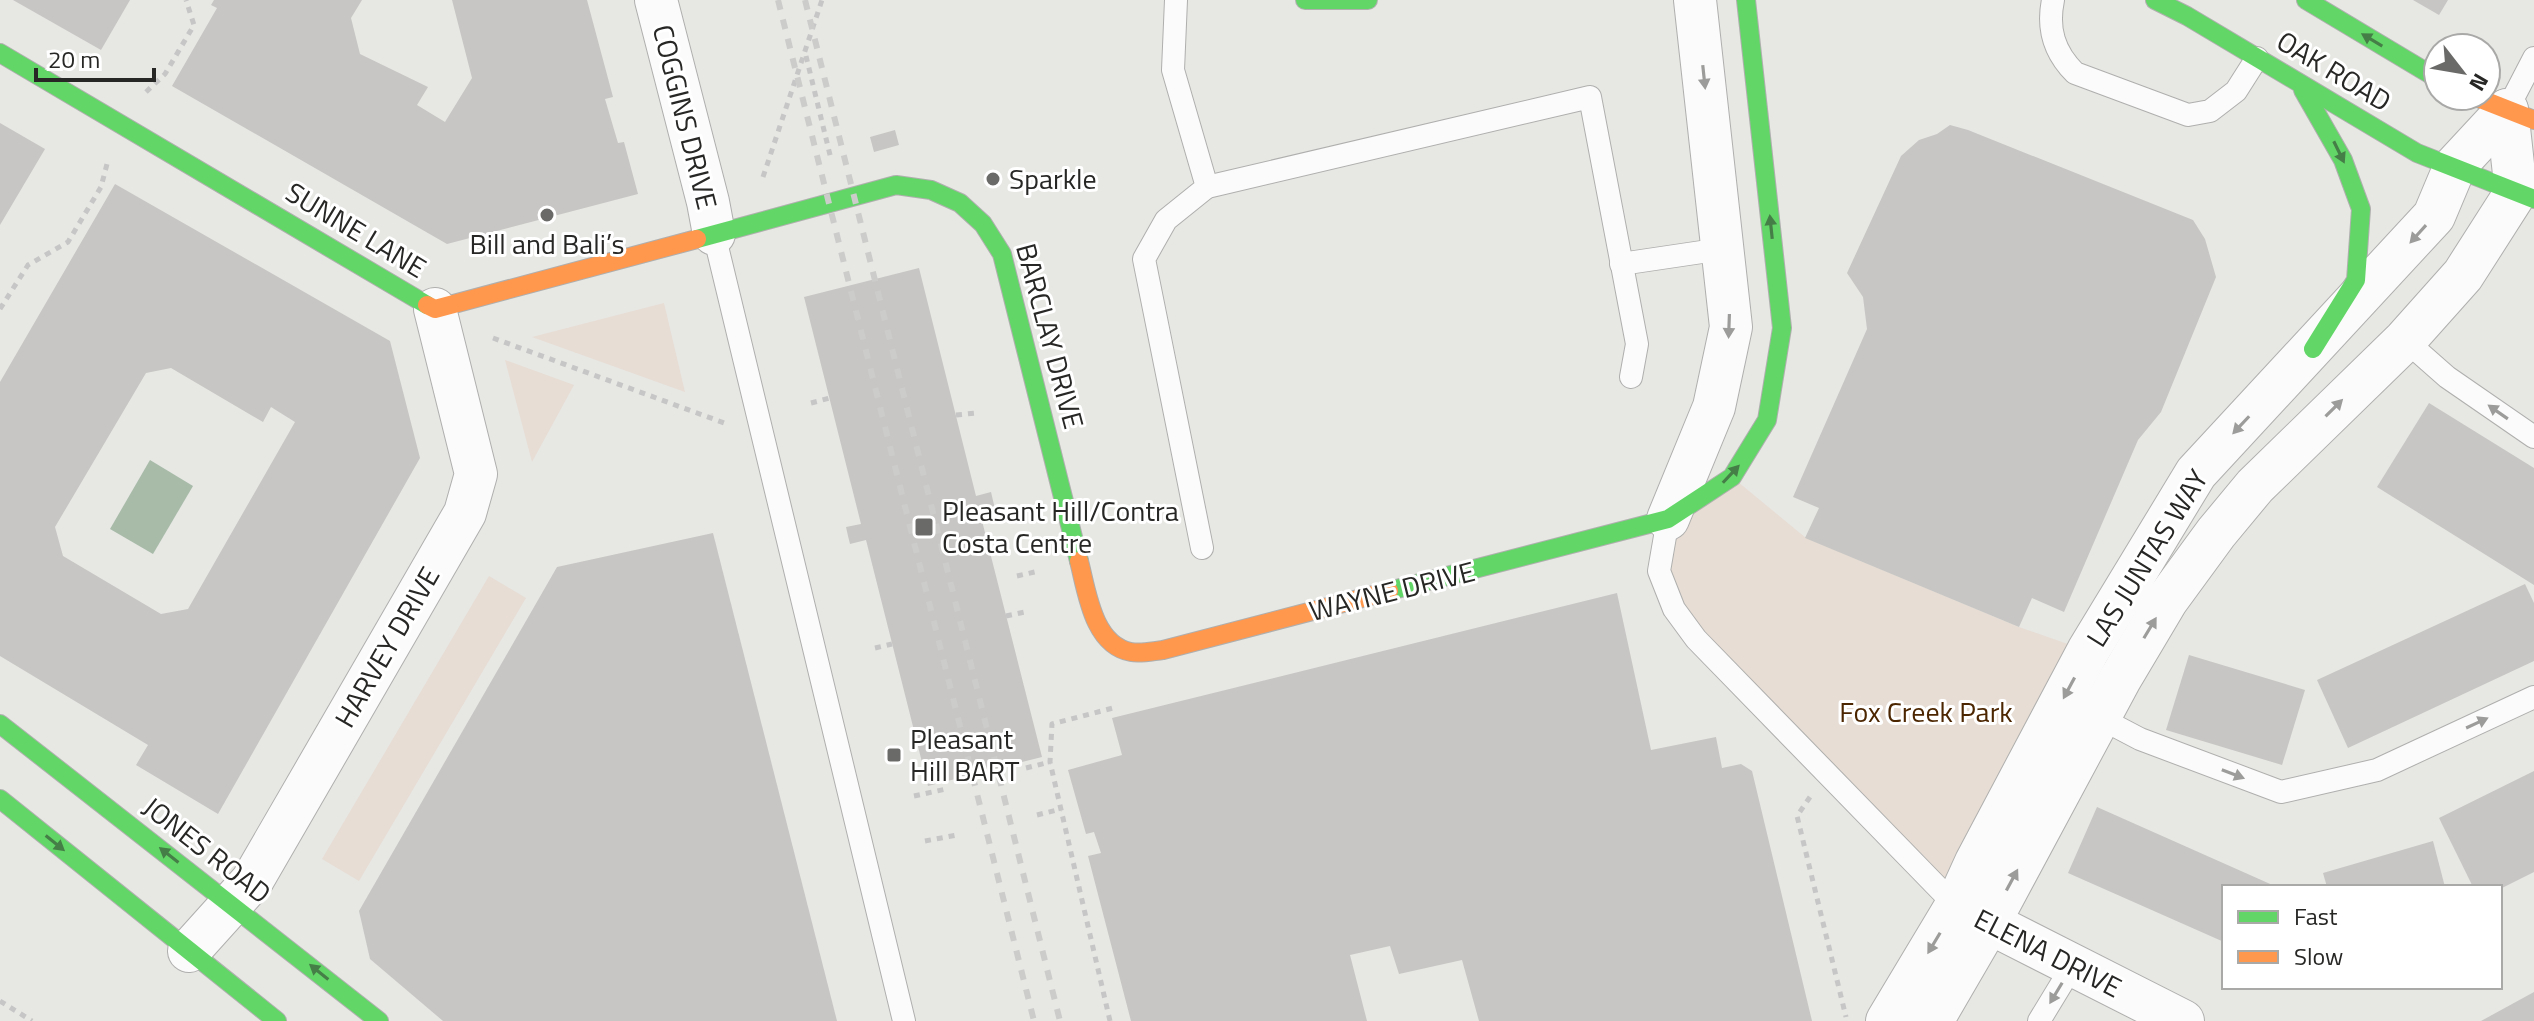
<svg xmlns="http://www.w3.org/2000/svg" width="2534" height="1021" font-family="'Titillium Web',sans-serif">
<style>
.green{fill:#e7ddd4}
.water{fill:#a8bba9}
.building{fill:#c7c6c4;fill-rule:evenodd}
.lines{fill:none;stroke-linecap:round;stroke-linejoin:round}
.lane-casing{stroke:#afafae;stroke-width:24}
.street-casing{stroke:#afafae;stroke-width:44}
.fast-casing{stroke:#afafae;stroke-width:20}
.slow-casing{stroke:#afafae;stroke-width:20}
.path{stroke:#c6c6c6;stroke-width:5;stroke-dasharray:6 6;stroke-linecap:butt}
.lane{stroke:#fbfbfb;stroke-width:22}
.street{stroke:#fbfbfb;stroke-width:42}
.fast{stroke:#63d668;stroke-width:18}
.slow{stroke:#ff974d;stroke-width:18}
.rail{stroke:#cccccb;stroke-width:6;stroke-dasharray:10 10;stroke-linecap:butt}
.oneway{fill:#457e47}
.oneway2{fill:#9c9c9b}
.poi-dot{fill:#6a6a68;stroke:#fff;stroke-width:3}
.labels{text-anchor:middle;stroke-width:6;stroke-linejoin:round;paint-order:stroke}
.street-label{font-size:28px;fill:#272726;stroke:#fff}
.poi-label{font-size:28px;fill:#272726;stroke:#fff;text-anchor:start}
.park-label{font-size:28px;fill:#4c2600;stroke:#fff}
</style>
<rect width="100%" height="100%" fill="#e7e7e4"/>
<g class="green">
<polygon points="664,303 685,392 532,337"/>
<polygon points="505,360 574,385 532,462"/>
<polygon points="1732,477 1806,538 2019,627 2088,651 1956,906 1696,639 1659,571 1668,519"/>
<polygon points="489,576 526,598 359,881 322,859"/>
</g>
<polygon class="water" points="150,460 193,486 153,554 110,529"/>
<g class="building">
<polygon points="13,0 130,0 101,50"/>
<polygon points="214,0 362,0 351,18 360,54 428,87 417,105 445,122 472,78 452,0 587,0 613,97 605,99 618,143 624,142 638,194 447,244 172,86 217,8 211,5"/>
<polygon points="2413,0 2448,0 2439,15"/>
<polygon points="0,123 45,149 0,225"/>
<polygon points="1950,125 1968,130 2193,220 2205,239 2216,277 2161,412 2138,440 2064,612 2032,598 2019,627 1805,538 1819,508 1793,497 1867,329 1863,297 1847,273 1901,156 1919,140 1937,134"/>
<polygon points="895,130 899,145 874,152 870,137"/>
<path d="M115,184L390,341L420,458L218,814L136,765L148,745L0,656V382ZM171,368L263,422L271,407L295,422L188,609L161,614L63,556L55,527L146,373Z"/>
<polygon points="919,268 976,496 991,492 995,509 980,513 1042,757 928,786 866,540 850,544 848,536 846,527 861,524 804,297"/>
<polygon points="2429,403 2534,468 2534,585 2377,487"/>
<polygon points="713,533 837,1021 443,1021 370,959 359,911 557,567"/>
<polygon points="2525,584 2534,603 2534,661 2348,748 2317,680"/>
<polygon points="1617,593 1651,750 1716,737 1722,768 1741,764 1752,771 1812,1021 1479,1021 1462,960 1399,974 1390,946 1350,955 1367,1021 1131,1021 1088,856 1101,853 1094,832 1086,834 1068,770 1122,755 1112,718"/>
<polygon points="2189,655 2305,690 2282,765 2166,730"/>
<polygon points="2534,771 2534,872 2500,889 2473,887 2439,818"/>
<polygon points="2097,807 2277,887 2224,887 2224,942 2068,873"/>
<polygon points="2433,841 2445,887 2327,887 2323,873"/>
<polygon points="2534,992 2534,1021 2481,1021"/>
</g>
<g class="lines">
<g class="lane-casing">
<g id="lane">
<polyline points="1176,0 1173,70 1207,187 1166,220 1144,259 1202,548"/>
<path d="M2053,0C2047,29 2054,52 2075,73L2188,115L2210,111L2236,91L2257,58"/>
<polyline points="2507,110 2534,58"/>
<polyline points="1207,187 1590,97 1637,344 1631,377"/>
<polyline points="714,234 904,1021"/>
<polyline points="1621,264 1722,249"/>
<polyline points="2405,340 2447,377 2534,437"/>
<polyline points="1668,519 1659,571 1674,609 1696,639 1956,906"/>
<polyline points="2100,718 2140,739 2281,792 2377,770 2534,697"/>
<polyline points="2039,1021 2073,965"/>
</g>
</g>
<g class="street-casing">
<g id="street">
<polyline points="656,0 708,202 714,234"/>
<polyline points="1668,519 1714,407 1731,327 1695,0"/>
<polyline points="1964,910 2183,1021"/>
<polyline points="189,951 252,881 465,513 476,474 435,309"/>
<polyline points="1887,1021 1956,906 1976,862 2088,651 2196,473 2434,216 2455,166 2507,110"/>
<polyline points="1932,1021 1989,923 2120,679 2167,600 2216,533 2255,486 2405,340 2463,275 2516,192 2507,110"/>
</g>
</g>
<g class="fast-casing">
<g id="fast">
<polyline points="1305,0 1368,0"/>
<polyline points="2155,0 2187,16 2417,153 2534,199"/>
<polyline points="2306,0 2438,79"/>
<polyline points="0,53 427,305"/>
<polyline points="2303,90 2343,160 2361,209 2356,280 2313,349"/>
<polyline points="697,239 896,185 931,190 960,203 983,224 1002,254 1079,561"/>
<polyline points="1389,591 1668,519 1732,477 1767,420 1782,328 1746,0"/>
<polyline points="0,724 379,1021"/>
<polyline points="0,799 277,1021"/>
</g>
</g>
<g class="slow-casing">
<g id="slow">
<polyline points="2473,96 2534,120"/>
<polyline points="427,305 435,309 697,239"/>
<path d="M1079,561C1087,592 1093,645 1131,652C1141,654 1153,651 1163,650L1389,591"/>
</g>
</g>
<g class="path">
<polyline points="806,56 831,159"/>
<polyline points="146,92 165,74 194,25 186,0"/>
<polyline points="763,177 822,0"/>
<polyline points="0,309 28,265 68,242 101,187 107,164"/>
<polyline points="493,338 727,424"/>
<polyline points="811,403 830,398"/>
<polyline points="956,415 977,413"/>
<polyline points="1017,576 1039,571"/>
<polyline points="1006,616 1025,612"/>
<polyline points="875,648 892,644"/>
<polyline points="1026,768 1050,762"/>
<polyline points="914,796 946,789"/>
<polyline points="1810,797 1797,816 1846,1017"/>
<polyline points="1037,815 1061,809"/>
<polyline points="925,841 957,835"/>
<polyline points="0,1001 32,1021"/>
<polyline points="1110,1021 1050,762 1052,724 1113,708"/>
</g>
<use href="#lane" class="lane"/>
<use href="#street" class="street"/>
<use href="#fast" class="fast"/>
<use href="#slow" class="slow"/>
<g class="rail">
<polyline points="778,0 1034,1021"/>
<polyline points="805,0 1060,1021"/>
</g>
</g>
<defs><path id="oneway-solid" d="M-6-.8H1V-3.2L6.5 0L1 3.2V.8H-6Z" transform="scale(2)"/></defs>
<g class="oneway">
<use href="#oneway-solid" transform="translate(2372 40) rotate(-149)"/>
<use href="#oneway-solid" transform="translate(2339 152) rotate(64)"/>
<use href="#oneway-solid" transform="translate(1771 227) rotate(-96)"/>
<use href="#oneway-solid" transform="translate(1731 474) rotate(-47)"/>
<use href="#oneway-solid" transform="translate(55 843) rotate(39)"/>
<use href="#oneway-solid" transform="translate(169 855) rotate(-142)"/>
<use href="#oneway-solid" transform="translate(319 972) rotate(-141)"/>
</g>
<g class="oneway2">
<use href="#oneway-solid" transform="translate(1704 77) rotate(84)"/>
<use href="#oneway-solid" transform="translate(2418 234) rotate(132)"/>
<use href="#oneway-solid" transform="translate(1729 326) rotate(92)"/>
<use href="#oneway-solid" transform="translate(2334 408) rotate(-45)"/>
<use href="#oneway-solid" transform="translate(2498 412) rotate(-145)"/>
<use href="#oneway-solid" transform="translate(2241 425) rotate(133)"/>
<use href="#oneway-solid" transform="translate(2150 628) rotate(-59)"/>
<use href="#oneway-solid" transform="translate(2069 688) rotate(118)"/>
<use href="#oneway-solid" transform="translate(2477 723) rotate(-25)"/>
<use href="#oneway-solid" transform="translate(2233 774) rotate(21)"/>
<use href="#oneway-solid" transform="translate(2012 880) rotate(-62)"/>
<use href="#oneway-solid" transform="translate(1934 943) rotate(121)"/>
<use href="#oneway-solid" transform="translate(2056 993) rotate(121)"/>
</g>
<g class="poi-dot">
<circle cx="993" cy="179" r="8"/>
<circle cx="547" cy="215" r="8"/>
<rect x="914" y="517" width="20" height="20" rx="4"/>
<rect x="886" y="747" width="16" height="16" rx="4"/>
</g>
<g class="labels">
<g class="street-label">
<text transform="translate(2334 71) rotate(31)" y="10">OAK ROAD</text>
<text transform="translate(685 117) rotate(76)" y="10">COGGINS DRIVE</text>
<text transform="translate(356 230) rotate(31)" y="10">SUNNE LANE</text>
<text transform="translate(1050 336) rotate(75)" y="10">BARCLAY DRIVE</text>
<text transform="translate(2147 558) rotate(-58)" y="10">LAS JUNTAS WAY</text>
<text transform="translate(1392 591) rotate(-14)" y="10">WAYNE DRIVE</text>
<text transform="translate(387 647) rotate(-60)" y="10">HARVEY DRIVE</text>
<text transform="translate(207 850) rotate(38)" y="10">JONES ROAD</text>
<text transform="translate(2048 953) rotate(27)" y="10">ELENA DRIVE</text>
</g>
<g class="poi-label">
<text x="1009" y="189">Sparkle</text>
<text x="547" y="254" text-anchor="middle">Bill and Bali’s</text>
<text x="942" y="521">Pleasant Hill/Contra<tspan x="942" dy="32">Costa Centre</tspan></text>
<text x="910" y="749">Pleasant<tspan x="910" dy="32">Hill BART</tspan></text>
</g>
<g class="park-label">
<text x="1926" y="722">Fox Creek Park</text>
</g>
</g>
<rect x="2222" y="885" width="280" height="104" fill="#ffffff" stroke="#a9a9a8" stroke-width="2"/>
<rect x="2238" y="911" width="40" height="12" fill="#63d668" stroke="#a9a9a8" stroke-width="2"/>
<text x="2294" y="925" font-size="24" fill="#272726">Fast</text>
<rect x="2238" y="951" width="40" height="12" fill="#ff974d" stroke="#a9a9a8" stroke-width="2"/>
<text x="2294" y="965" font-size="24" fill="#272726">Slow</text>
<g transform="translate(2462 72) rotate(121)"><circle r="38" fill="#ffffff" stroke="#a9a9a8" stroke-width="2"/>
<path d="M0-6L14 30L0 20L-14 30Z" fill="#6a6a68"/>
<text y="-12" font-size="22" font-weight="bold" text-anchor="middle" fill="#272726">N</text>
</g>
<path d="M36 68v12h118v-12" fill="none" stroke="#272726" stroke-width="4"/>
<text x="48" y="68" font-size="24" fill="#272726" stroke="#ffffff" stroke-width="6" paint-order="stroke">20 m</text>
</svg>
